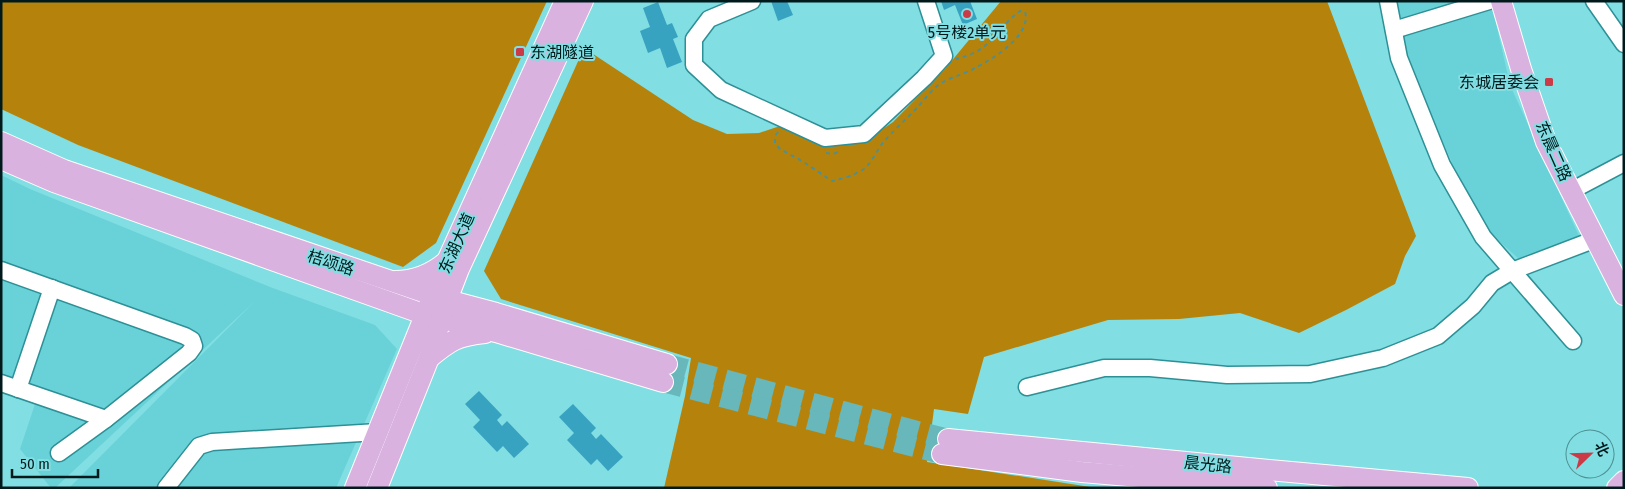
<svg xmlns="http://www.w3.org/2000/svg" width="1625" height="489" font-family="'Fira Sans Condensed','Noto Sans SC',sans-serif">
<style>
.built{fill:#69d2d8}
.forest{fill:#b5830c}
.building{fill:#38a3c1}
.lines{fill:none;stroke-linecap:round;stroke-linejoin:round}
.major-tunnel{stroke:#67b7bb;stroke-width:20;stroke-dasharray:20 10;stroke-linecap:butt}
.minor-casing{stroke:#2d9096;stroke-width:19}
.major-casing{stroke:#fff;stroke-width:22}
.path{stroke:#4d8f93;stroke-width:2;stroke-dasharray:4 4;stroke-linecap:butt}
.minor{stroke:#fff;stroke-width:16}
.major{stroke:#d9b2e0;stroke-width:20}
.poi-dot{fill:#cb3b47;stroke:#81dee3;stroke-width:2}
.labels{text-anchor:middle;stroke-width:4;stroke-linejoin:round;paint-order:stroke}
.poi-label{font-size:16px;fill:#001a1c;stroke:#81dee3}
.street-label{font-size:16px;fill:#001a1c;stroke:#81dee3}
</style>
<rect width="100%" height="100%" fill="#81dee3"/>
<g class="built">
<polygon points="1396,1 1491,1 1510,85 1579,236 1519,259 1490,233 1453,165 1409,64"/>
<polygon points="1,175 30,189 270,287 375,325 397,349 336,488 69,488 254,302 55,488 51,488 20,449 35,404 1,393"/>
</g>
<g class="forest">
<polygon points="1,1 547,1 436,243 403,267 78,145 1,109"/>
<polygon points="1001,1 1327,1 1416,236 1405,256 1395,284 1346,310 1299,333 1240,313 1179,319 1108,320 984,357 968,414 934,409 927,462 1097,488 664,488 685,396 691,358 501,299 484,271 584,48 693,120 727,134 759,133 783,125 808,137 877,133 893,122 945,69"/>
</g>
<g class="building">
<polygon points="771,1 787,1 793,15 778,21"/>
<polygon points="941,1 970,1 977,19 963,25 955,5 944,10"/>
<polygon points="658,2 667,25 672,23 678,37 673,39 682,62 667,68 660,48 648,53 640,31 650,27 643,8"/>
<polygon points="479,391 502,415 497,420 502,426 507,421 529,444 514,458 503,446 497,452 473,427 480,420 465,404"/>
<polygon points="573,404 596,428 591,433 596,439 601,434 623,457 608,471 597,459 591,465 567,440 574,433 559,417"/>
</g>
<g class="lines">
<g class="major-tunnel">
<polyline points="667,364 948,439"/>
<polyline points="663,382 942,454"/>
</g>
<g class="minor-casing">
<g id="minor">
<polyline points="752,1 709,19 694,39 694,65 721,90 825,138 864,134 924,78 944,56 926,1"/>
<polyline points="1388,1 1399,58 1442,165 1483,237 1573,341"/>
<polyline points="1594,1 1624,44"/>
<polyline points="1394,30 1489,1"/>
<polyline points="1571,191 1624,163"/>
<polyline points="1,270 185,336 192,340 194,346 189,353 106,419 59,453"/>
<polyline points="1,383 106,419"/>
<polyline points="1027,387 1104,368 1150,368 1227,375 1310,374 1383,358 1438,336 1473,306 1492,283 1512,271 1596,239"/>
<polyline points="18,389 52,288"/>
<polyline points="166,488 199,446 212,442 378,432"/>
</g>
</g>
<g class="major-casing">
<g id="major">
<polyline points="1501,1 1521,69 1546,142 1624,295"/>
<polyline points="1,142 64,170 447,300 496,313 667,364"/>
<polyline points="1,159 54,182 426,315 496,332 663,382"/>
<path d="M395,281C415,281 432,274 447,261"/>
<path d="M429,358C451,340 457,336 485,333"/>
<polyline points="948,439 1269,470 1468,488"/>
<polyline points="942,454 1082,472 1267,488"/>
<polyline points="355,488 447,261 565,1"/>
<polyline points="377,488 429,358 447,300 459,269 583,1"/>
<polyline points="1617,488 1624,481"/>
</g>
</g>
<g class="path">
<path d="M778,132L775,136V143L780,149L802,161L832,181C842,179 855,175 864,169C872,162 876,152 882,144C892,132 905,120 917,108C923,101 930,92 937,86C949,77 963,75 975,68C993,59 1032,35 1025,12L1020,11C1004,22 994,42 976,52C970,55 963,57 956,59"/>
<polyline points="826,153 833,154 841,151"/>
</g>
<use href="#minor" class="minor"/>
<use href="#major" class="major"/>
</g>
<g class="poi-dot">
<circle cx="967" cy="14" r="5"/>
<rect x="515" y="47" width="10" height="10" rx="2.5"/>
<rect x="1544" y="77" width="10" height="10" rx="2.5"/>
</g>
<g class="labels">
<g class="poi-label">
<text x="967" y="38">5号楼2单元</text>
<text x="530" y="58" text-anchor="start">东湖隧道</text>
<text x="1539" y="88" text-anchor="end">东城居委会</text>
</g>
<g class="street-label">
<text transform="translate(1554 151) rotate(66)" y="6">东晨二路</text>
<text transform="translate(456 243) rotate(-66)" y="6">东湖大道</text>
<text transform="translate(331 262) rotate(18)" y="6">桔颂路</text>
<text transform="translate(1208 464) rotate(6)" y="6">晨光路</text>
</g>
</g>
<rect width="1625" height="489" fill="none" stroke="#001a1c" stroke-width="5"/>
<g transform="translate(1590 454) rotate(67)"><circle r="24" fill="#81dee3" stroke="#4d9093"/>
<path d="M0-4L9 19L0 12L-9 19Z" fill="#cb3b47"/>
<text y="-8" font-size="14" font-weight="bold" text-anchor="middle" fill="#001a1c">北</text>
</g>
<path d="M12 469v8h86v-8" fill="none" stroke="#001a1c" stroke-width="2.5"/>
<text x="20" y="469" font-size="15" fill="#001a1c" stroke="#81dee3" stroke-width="4" paint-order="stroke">50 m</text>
</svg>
